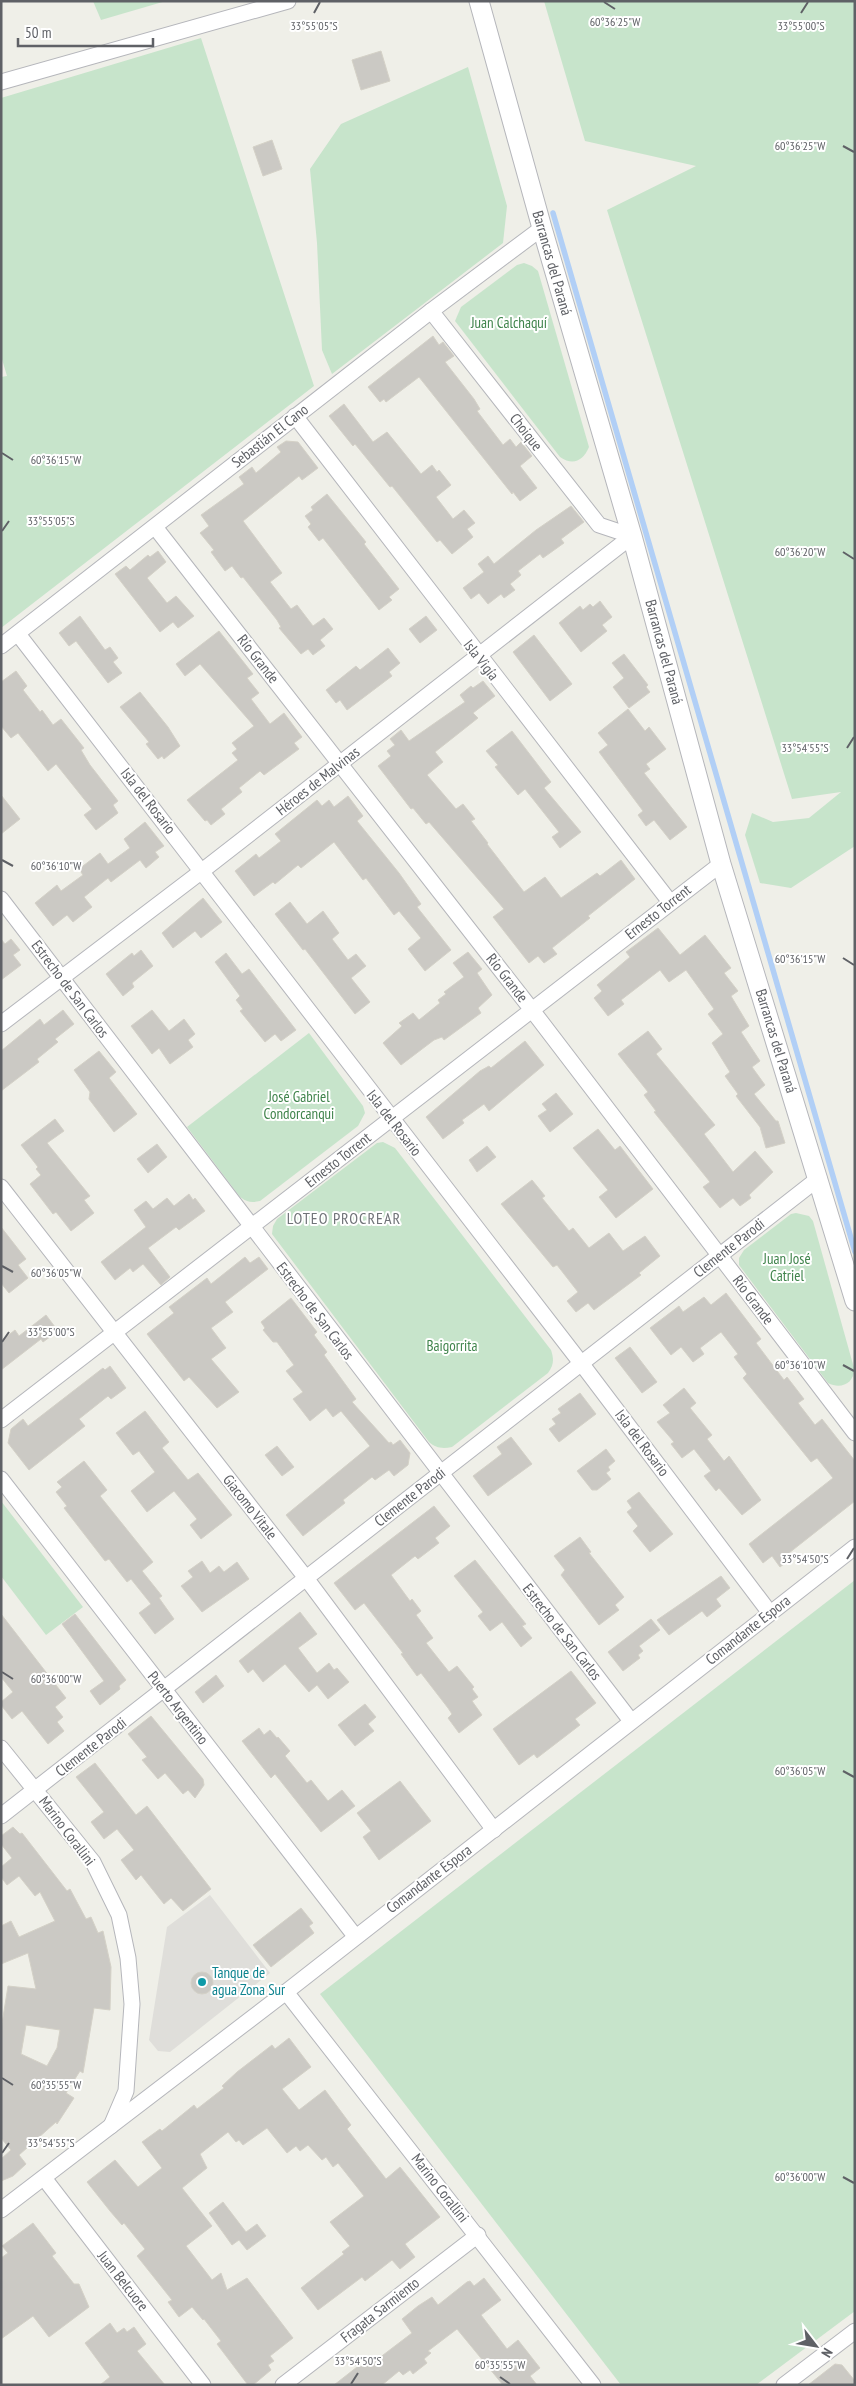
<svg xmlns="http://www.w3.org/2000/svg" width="856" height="2386" font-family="'PT Sans Narrow',sans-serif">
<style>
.industrial{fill:#dfdeda}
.green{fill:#c7e4cb}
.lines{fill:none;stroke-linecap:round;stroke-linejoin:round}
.stream{stroke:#b1cff6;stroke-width:5.5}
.building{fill:#cbc9c4;stroke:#d4d1c7;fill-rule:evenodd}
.minor-casing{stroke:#b5b6bb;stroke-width:17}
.tertiary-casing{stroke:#b5b6bb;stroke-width:21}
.minor{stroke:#fff;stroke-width:15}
.tertiary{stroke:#fff;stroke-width:19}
.ticks{fill:none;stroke:#5f6166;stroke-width:2}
.culture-dot{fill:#0f9aa8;stroke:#fff;stroke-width:2}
.labels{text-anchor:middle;stroke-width:4;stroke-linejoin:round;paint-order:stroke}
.street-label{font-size:15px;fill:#5f6166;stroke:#fff}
.park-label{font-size:15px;fill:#40844c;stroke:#fff}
.culture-label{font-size:15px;fill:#0d838f;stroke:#fff;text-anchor:start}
.neighbourhood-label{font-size:16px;letter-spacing:1px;fill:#707378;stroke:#fff}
.ticks-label{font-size:12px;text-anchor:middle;fill:#5f6166;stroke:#fff;stroke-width:4;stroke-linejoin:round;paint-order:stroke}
</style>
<rect width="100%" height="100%" fill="#efefe8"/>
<polygon class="industrial" points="210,1895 270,1973 170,2052 158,2051 149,2040 167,1927"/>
<g class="green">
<polygon points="93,1 166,1 101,20"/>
<polygon points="544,1 855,1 855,846 791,888 760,883 745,835 752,813 773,822 809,818 841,792 792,799 607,210 696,166 585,141"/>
<polygon points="201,38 314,386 1,628 1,377 7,376 1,356 1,98"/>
<polygon points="468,67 507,206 503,243 332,374 322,350 317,243 310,169 341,124"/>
<path d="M524,263L532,266L538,271L589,447C583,461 573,466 560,457L455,321L461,307L517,265Z"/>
<path d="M309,1033L363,1106L365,1113L358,1126L260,1201C251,1203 247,1202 240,1197L187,1127Z"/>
<path d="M383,1142L395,1148L551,1350C554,1359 554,1365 548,1373L452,1447C442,1449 436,1448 429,1442L272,1234L273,1226L277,1219L377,1143Z"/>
<path d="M796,1213L809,1216L813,1221L854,1368C855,1383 841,1390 828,1383L739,1265V1258L744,1250L791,1214Z"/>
<polygon points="1,1501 83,1607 46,1635 1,1576"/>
<polygon points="855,1580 855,2311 756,2385 621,2385 320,1994"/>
</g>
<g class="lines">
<polyline class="stream" points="553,213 855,1252"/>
</g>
<g class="building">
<polygon points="381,51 390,81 361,90 352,60"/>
<polygon points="272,140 282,169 263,176 253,147"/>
<polygon points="433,336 439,345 443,342 454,356 445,362 474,399 480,409 477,411 503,445 510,439 516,447 521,442 532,456 520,466 537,488 520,501 513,492 512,494 419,377 386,402 384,399 380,402 368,387"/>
<polygon points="344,404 373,442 387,432 421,474 432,465 437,472 439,470 451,485 436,497 453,519 464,510 475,523 467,529 473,537 452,554 440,540 437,542 392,486 390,487 355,444 353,446 329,416"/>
<polygon points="286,441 298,442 318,468 302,480 299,476 243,521 282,573 270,582 291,609 297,605 313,626 324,618 333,629 320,640 325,646 313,655 308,649 301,654 279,628 281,627 277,620 243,577 241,578 232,566 225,571 211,552 214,550 200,533 209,526 201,515 244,484 239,477 252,467 256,473 281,452 277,447"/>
<polygon points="327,494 366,542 364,544 399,589 389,597 392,600 379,610 323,538 319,541 308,527 311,524 305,516 313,510 311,507"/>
<polygon points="571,506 584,522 561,539 564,543 543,558 540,554 518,571 521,575 510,584 515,590 504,598 501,594 488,604 479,593 471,599 463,588 484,572 478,564 488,556 494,564 536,530"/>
<polygon points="158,551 166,562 147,578 167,603 176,596 194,616 178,628 173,622 160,632 115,574 126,566 130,570 148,555 150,557"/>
<polygon points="600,601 612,617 602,625 607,631 581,652 559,623 580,606 583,610 590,604 593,607"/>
<polygon points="80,616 105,650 110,647 118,658 113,662 122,673 108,683 76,641 69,646 59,633"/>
<polygon points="426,616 437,630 420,643 409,629"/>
<polygon points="219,631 253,674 247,678 259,693 251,699 270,724 284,713 302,737 294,743 299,749 264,775 260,771 239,788 242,792 221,809 225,814 211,825 207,820 205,821 187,800 238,760 232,753 237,749 232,743 254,726 200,664 185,676 176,664"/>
<polygon points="534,635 572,684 550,701 513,652"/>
<polygon points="388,648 400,663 389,672 392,676 347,710 340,700 336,703 326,690 356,666 360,670"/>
<polygon points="624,654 648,685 646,687 650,692 629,708 613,687 624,678 612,663"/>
<polygon points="16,671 27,686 23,690 40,712 42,710 53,725 61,719 84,748 81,750 90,765 118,801 113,805 118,813 96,830 84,815 92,809 56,764 48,771 18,733 11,738 1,726 1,682"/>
<polygon points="483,681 495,696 473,713 478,718 435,752 443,762 427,775 456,809 463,804 475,819 471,821 488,843 487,844 524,892 545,877 561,898 597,873 600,876 621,860 635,879 588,916 590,918 552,948 557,954 544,963 538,956 529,963 493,917 504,909 429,822 426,824 413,808 411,809 378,766 391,756 387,751 395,745 390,739 401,730 409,741 465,702 460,695 471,686 473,688"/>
<polygon points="140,692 168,727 180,746 164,759 162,756 158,759 146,744 149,742 120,707"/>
<polygon points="628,709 645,731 649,727 666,749 646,764 650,769 644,773 687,827 670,840 654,820 646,826 638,815 643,811 599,752 608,745 598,733"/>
<polygon points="512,731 551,782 544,788 581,832 560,848 552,837 559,832 525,789 518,795 495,767 498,765 486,751"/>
<polygon points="1,795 20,819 1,834"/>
<polygon points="348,796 363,816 357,821 399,873 421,904 417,907 451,950 425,971 408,949 421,938 399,911 394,915 366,878 363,880 334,842 301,868 298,865 275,884 273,882 254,896 235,871 256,854 259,858 281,841 275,834 317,800 322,806 329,800 334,807"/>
<polygon points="145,822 164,846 155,852 159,857 146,868 140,860 111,882 108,878 84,897 92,907 73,922 67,915 53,926 35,903 57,885 61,891 83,875 79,869 100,853 108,864 130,848 124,839"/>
<polygon points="203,898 222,922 201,938 195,931 173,948 162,933"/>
<polygon points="290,902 307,924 323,911 339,933 332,939 348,960 356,954 366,966 351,978 370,1002 355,1014 305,949 303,950 275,914"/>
<polygon points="658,928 680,955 705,935 731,968 724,973 738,991 731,996 749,1026 741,1032 760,1061 752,1067 765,1085 754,1094 776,1121 778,1121 785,1143 766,1148 760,1127 736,1096 738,1094 725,1076 730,1072 712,1043 723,1034 708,1014 714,1009 686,970 669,982 660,970 621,1000 624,1004 608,1016 594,998 602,991 597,985 630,957 626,952"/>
<polygon points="1,939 5,944 11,939 20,950 13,955 21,965 1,980"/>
<polygon points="141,950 153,966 132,983 134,987 123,996 106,974 132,953 134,956"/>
<polygon points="468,952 482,969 477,973 492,995 478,1008 481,1013 444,1040 442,1037 434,1040 401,1065 383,1043 402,1026 399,1023 413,1013 419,1020 440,1003 438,1000 446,994 444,992 464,977 453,963"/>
<polygon points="226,953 242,974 249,969 296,1030 281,1041 275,1034 265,1042 240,1011 243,1009 236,1000 240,996 215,962"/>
<polygon points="63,1010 74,1024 55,1039 58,1042 37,1059 39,1062 1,1091 1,1051 40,1019 44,1025"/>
<polygon points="152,1010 169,1031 184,1019 195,1034 188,1040 193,1047 170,1064 159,1048 152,1054 131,1026"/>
<polygon points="648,1031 662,1049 656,1054 715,1125 704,1134 733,1172 755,1151 773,1172 749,1195 751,1198 740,1206 733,1198 720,1208 703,1187 710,1182 654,1112 656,1111 644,1095 648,1092 618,1054"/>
<polygon points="525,1041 544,1065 489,1111 484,1104 462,1120 464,1123 443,1139 426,1117 480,1071 489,1066 491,1068"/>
<polygon points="99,1051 116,1072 109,1078 137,1114 114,1132 89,1099 90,1092 74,1070"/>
<polygon points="556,1093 573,1114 550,1132 538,1116 547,1110 542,1104"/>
<polygon points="55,1119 64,1131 47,1143 90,1196 84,1200 94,1213 71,1231 56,1212 53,1214 30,1184 41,1175 36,1169 38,1167 21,1145"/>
<polygon points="598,1129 615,1150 620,1146 653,1189 616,1218 599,1197 608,1190 573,1148"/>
<polygon points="157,1144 167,1157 148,1173 137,1159"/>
<polygon points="487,1146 496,1157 477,1172 469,1160"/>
<polygon points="532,1180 545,1196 542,1198 569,1231 573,1228 589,1248 609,1233 623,1251 645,1236 660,1256 639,1273 641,1275 594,1310 588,1303 576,1312 567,1301 578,1292 557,1265 553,1267 501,1204"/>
<polygon points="189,1194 193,1200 195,1198 205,1211 179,1230 176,1227 148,1248 170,1277 161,1285 143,1264 133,1272 130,1268 115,1280 101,1262 146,1227 134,1210 146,1201 153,1209 167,1198 174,1206"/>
<polygon points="1,1227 26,1259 18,1265 28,1278 9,1293 1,1283"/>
<polygon points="245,1257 250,1263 259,1257 268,1269 225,1302 233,1312 211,1328 226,1348 211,1359 239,1392 217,1408 189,1377 184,1381 147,1334 174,1313 169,1307 207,1278 211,1284"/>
<polygon points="726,1293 761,1339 756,1343 784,1380 787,1377 804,1399 798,1403 815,1425 822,1419 855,1461 855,1501 789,1553 793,1557 780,1567 772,1556 763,1563 749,1544 833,1478 817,1458 811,1462 743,1378 747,1374 734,1357 738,1354 721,1332 700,1348 704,1354 693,1362 681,1347 671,1355 650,1328 679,1306 683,1312 704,1297 711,1305"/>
<polygon points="291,1298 317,1332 314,1335 327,1352 324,1355 356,1399 352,1402 389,1443 391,1442 393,1445 400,1440 410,1453 408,1465 394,1476 389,1470 375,1480 372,1477 343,1500 345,1503 303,1536 286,1515 370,1446 341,1411 333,1417 326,1408 310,1421 293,1399 303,1392 286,1371 294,1365 277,1342 273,1342 263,1330 265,1328 261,1322"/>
<polygon points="46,1315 58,1331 43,1342 41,1339 1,1370 1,1341 15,1330 19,1336"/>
<polygon points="630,1347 657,1382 642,1393 615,1358"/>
<polygon points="110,1366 126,1388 111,1399 108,1396 79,1419 85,1426 29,1470 8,1443 11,1429 23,1419 28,1426 103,1368 105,1370"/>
<polygon points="684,1388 696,1403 690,1408 712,1435 707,1439 724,1461 729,1456 761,1500 742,1515 719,1488 716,1491 704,1476 711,1471 694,1449 682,1458 671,1444 674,1442 657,1422 670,1413 663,1405"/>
<polygon points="580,1393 596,1414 559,1442 549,1429 556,1424 552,1419 561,1413 558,1409"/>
<polygon points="145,1411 169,1442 162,1448 188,1480 198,1473 232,1515 201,1539 190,1525 197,1519 174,1491 147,1512 131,1491 155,1472 139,1451 133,1455 116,1433"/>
<polygon points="511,1437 532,1464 488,1496 473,1476 502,1454 497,1447"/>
<polygon points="277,1446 294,1467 282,1476 265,1455"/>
<polygon points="606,1449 615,1461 608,1467 610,1470 606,1473 611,1479 597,1490 592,1490 577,1471"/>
<polygon points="84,1461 107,1490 100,1496 153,1562 142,1571 162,1596 159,1598 174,1619 155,1634 139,1613 151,1604 131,1579 127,1582 109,1559 105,1561 64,1508 67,1506 56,1492 62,1487 57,1482"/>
<polygon points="639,1492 673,1534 650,1552 633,1531 638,1526 627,1512 632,1508 627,1501"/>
<polygon points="434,1506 450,1526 435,1538 439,1543 418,1559 415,1556 391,1575 410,1601 412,1599 421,1611 416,1615 433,1638 426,1643 449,1672 457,1666 474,1687 472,1689 478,1697 472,1701 482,1715 459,1733 448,1718 452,1714 448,1708 421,1673 417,1676 401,1654 403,1653 364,1603 355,1610 334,1583"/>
<polygon points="580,1537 591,1552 589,1553 624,1597 615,1605 619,1610 599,1625 561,1575 565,1570 554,1556"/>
<polygon points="475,1560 526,1624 522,1626 532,1638 521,1647 502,1622 490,1631 478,1616 483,1612 454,1576"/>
<polygon points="202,1561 210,1573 219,1566 224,1572 237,1562 249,1579 202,1612 181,1586 193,1577 188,1571"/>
<polygon points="721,1576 730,1588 716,1599 721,1606 707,1617 702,1611 669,1635 657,1620"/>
<polygon points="300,1612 317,1634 298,1648 317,1673 329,1663 334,1670 337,1668 349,1682 328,1699 317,1685 309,1692 285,1664 263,1682 253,1669 248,1673 239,1661"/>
<polygon points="1,1614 66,1698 55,1707 63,1717 57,1722 64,1731 48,1744 22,1711 12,1719 1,1705 1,1702 13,1692 1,1677"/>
<polygon points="75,1614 126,1680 119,1686 120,1689 100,1705 90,1691 104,1681 62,1624"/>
<polygon points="651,1619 660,1630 639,1646 643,1651 638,1655 640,1658 623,1671 608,1652"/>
<polygon points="571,1671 596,1703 575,1719 580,1725 537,1758 534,1754 519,1765 493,1729"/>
<polygon points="216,1675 224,1686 203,1703 195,1692"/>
<polygon points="365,1704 376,1717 368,1724 374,1731 355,1746 338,1725"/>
<polygon points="151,1716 203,1779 204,1785 195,1798 188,1790 183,1794 165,1773 158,1779 142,1760 147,1757 128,1734"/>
<polygon points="259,1728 264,1735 270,1730 277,1738 278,1737 290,1751 285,1756 307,1783 311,1780 328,1801 342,1790 355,1806 321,1832 275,1774 271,1778 242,1741"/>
<polygon points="95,1763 136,1815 147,1806 211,1889 183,1911 171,1898 164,1904 141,1875 136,1880 121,1860 134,1850 117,1829 104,1839 91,1822 104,1812 76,1777"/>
<polygon points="400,1781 431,1821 379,1860 363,1837 371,1831 357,1813"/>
<path d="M13,1827L20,1834L22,1833L67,1891L70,1889L86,1919L91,1917L98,1933L103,1931L111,1967L110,2010L94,2008L83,2073L80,2071L66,2093L74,2098L57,2124L56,2122L19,2155L26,2164L13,2176L1,2181V2159L11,2150L1,2138V2030L8,1986L36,1989L28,1953L1,1964V1926L11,1921L19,1937L55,1921L40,1892L35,1896L19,1876L7,1885L1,1877V1867L12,1858L1,1844V1836ZM26,2025L60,2030L57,2048L47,2066L21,2054Z"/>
<polygon points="301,1908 313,1923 309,1926 314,1933 271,1967 253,1945"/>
<circle cx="202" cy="1983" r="11"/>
<polygon points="289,2038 311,2067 282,2089 299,2110 325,2090 351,2125 347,2129 386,2179 400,2167 440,2217 405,2244 415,2257 400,2269 392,2260 365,2281 362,2277 318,2310 301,2288 344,2254 342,2252 350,2246 330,2222 364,2196 338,2163 333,2167 326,2157 322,2160 308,2145 300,2151 296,2146 287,2153 267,2128 243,2145 239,2140 236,2142 228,2132 200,2154 207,2168 182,2188 212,2226 186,2246 212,2280 221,2273 227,2290 247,2278 293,2338 270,2356 274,2361 268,2365 271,2370 253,2385 248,2385 217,2344 221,2341 204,2319 203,2320 192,2307 179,2317 168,2302 172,2300 137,2256 145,2249 124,2223 122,2225 110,2211 87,2182 115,2160 138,2187 162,2168 142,2142 160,2129 162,2131 194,2105 197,2109 224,2088 222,2086 237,2072 272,2045 275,2049"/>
<polygon points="223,2202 246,2232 257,2224 266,2236 247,2250 239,2240 232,2245 209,2213"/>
<polygon points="33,2223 56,2253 52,2256 74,2284 79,2284 89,2307 49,2337 33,2316 1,2339 1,2258 8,2253 2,2246"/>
<polygon points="484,2278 501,2300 481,2315 507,2349 518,2340 540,2368 530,2376 537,2385 503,2385 457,2329 428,2351 431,2353 424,2359 427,2363 413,2374 410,2370 403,2375 399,2371 382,2385 334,2385 366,2360 370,2365 412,2333 402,2319 418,2306 432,2297 438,2305 467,2282 470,2281 474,2286"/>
<polygon points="110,2323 117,2333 124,2328 127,2332 134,2327 146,2344 137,2351 165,2385 100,2385 110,2377 85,2343"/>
<polygon points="835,2364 842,2365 855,2381 855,2385 808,2385"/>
</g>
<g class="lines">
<g class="minor-casing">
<g id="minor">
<polyline points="1,82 288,1"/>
<polyline points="431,311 599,525 632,536"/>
<polyline points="295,416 670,902"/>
<polyline points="155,527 532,1010 855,1433"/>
<polyline points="18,634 581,1363 770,1613"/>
<polyline points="1,646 431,311 542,228"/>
<polyline points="1,899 631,1721"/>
<polyline points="1,1024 202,871 632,536"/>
<polyline points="1,1187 306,1578 494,1830"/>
<polyline points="1,1420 721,864"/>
<polyline points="1,1479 355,1936"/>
<polyline points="1,1748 93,1862 119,1915 128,1958 132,2004 126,2091 111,2126"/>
<polyline points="1,1816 819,1178"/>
<polyline points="286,1992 593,2385"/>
<polyline points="44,2178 203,2385"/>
<polyline points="1,2210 286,1992 855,1547"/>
<polyline points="283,2385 478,2235"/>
<polyline points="784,2385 855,2331"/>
</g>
</g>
<g class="tertiary-casing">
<polyline id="tertiary" points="479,1 542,228 632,536 721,864 855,1301"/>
</g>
<use href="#minor" class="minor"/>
<use href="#tertiary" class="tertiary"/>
</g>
<path class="ticks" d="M604,2L615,9M314,13L320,2M801,13L808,2M843,146L854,152M2,453L13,460M2,531L9,521M843,552L854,559M847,748L854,737M2,860L13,866M843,958L854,965M2,1266L13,1272M2,1342L9,1332M843,1365L854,1371M847,1559L854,1548M2,1672L13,1679M843,1771L854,1777M2,2078L13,2085M2,2153L9,2143M843,2177L854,2183M500,2377L510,2384M351,2384L358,2373"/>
<circle class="culture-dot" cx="202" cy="1982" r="5"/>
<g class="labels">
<g class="street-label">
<text transform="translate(552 263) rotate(74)" y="5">Barrancas del Paraná</text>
<text transform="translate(526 432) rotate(52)" y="5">Choique</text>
<text transform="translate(270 436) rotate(-38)" y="5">Sebastián El Cano</text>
<text transform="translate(664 652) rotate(75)" y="5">Barrancas del Paraná</text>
<text transform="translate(258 659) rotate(52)" y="5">Río Grande</text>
<text transform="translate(481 660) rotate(52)" y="5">Isla Vigía</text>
<text transform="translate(318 781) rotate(-38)" y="5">Héroes de Malvinas</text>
<text transform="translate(148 801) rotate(52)" y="5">Isla del Rosario</text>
<text transform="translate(658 912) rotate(-38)" y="5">Ernesto Torrent</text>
<text transform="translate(507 978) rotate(52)" y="5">Río Grande</text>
<text transform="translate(70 989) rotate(53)" y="5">Estrecho de San Carlos</text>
<text transform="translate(776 1041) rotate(73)" y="5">Barrancas del Paraná</text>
<text transform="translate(394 1123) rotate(52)" y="5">Isla del Rosario</text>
<text transform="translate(338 1160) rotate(-38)" y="5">Ernesto Torrent</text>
<text transform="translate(729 1248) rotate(-38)" y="5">Clemente Parodi</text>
<text transform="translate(753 1300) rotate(53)" y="5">Río Grande</text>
<text transform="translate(315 1311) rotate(53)" y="5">Estrecho de San Carlos</text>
<text transform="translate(642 1443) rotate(53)" y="5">Isla del Rosario</text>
<text transform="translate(410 1497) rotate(-38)" y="5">Clemente Parodi</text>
<text transform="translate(250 1507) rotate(52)" y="5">Giacomo Vitale</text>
<text transform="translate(748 1630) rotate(-38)" y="5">Comandante Espora</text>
<text transform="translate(562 1632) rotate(52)" y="5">Estrecho de San Carlos</text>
<text transform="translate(178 1708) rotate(52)" y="5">Puerto Argentino</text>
<text transform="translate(91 1747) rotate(-38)" y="5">Clemente Parodi</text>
<text transform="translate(67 1831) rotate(53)" y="5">Marino Corallini</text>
<text transform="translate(429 1879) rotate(-37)" y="5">Comandante Espora</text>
<text transform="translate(440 2188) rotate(52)" y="5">Marino Corallini</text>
<text transform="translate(123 2281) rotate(52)" y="5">Juan Belcuore</text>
<text transform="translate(380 2310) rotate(-38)" y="5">Fragata Sarmiento</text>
</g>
<g class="park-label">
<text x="509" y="328">Juan Calchaquí</text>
<text x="299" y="1102">José Gabriel<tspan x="299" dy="17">Condorcanqui</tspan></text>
<text x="787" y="1264">Juan José<tspan x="787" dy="17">Catriel</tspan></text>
<text x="452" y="1351">Baigorrita</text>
</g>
<g class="culture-label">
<text x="212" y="1978">Tanque de<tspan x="212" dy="17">agua Zona Sur</tspan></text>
</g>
<g class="neighbourhood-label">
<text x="344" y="1224">LOTEO PROCREAR</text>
</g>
</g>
<g class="ticks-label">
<text x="615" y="26">60°36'25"W</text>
<text x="801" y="30">33°55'00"S</text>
<text x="314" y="30">33°55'05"S</text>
<text x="800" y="150">60°36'25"W</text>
<text x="56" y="464">60°36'15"W</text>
<text x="51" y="525">33°55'05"S</text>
<text x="800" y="556">60°36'20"W</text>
<text x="805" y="752">33°54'55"S</text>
<text x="56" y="870">60°36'10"W</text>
<text x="800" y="963">60°36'15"W</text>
<text x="56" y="1277">60°36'05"W</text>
<text x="51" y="1336">33°55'00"S</text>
<text x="800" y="1369">60°36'10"W</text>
<text x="805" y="1563">33°54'50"S</text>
<text x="56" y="1683">60°36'00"W</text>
<text x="800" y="1775">60°36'05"W</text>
<text x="56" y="2089">60°35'55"W</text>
<text x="51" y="2147">33°54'55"S</text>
<text x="800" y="2181">60°36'00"W</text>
<text x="358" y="2365">33°54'50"S</text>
<text x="500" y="2369">60°35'55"W</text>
</g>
<rect width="856" height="2386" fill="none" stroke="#5f6166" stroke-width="5"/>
<g transform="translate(816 2346) rotate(121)" stroke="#ffffff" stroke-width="4" paint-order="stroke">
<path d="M0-4L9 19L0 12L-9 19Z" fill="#5f6166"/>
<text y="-8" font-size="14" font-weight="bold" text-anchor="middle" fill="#5f6166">N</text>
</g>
<path d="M18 38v8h135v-8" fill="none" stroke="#5f6166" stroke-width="2.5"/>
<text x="25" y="38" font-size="15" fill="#5f6166" stroke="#ffffff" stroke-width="4" paint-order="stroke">50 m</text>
</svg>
